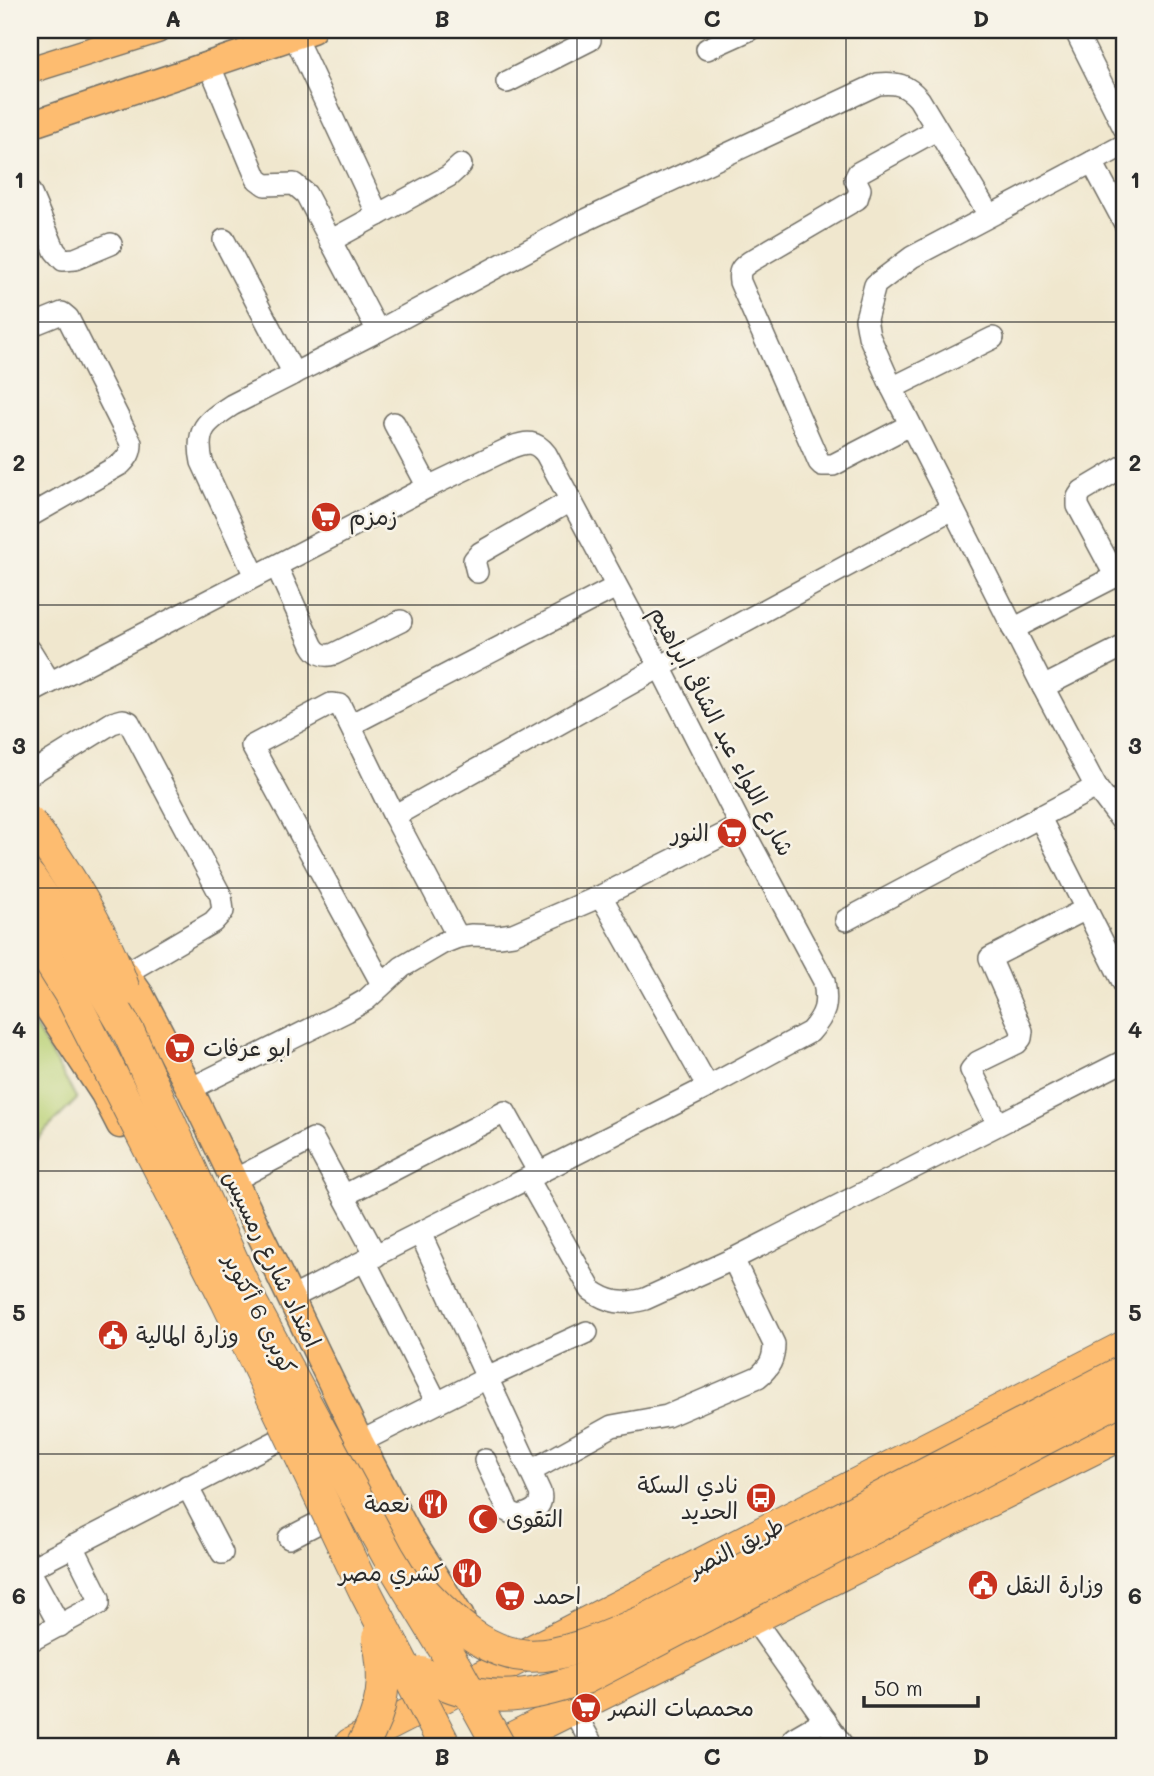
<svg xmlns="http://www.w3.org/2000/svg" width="1154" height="1776" font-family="Mali,'Playpen Sans Arabic',sans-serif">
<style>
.green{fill:#bad176;stroke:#727e50;stroke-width:2}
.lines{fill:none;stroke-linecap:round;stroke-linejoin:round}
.minor-casing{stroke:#706d64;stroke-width:24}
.major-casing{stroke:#706d64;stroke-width:29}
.highway-casing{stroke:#706d64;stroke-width:34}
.minor{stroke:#fff;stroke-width:21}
.major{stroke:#fdbc70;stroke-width:26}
.highway{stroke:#fdbc70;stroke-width:32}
.highway-bridge-casing{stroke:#706d64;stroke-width:34;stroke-linecap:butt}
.highway-bridge{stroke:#fdbc70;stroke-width:32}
.grid{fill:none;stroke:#2b2b2b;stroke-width:2;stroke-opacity:0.55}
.labels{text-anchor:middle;stroke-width:5;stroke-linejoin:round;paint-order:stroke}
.poi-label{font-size:23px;fill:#2b2b2b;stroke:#f7f3e8;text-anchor:start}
.street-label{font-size:23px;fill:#2b2b2b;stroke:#f7f3e8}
.neatline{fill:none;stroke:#2b2b2b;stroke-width:2.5}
.grid-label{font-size:23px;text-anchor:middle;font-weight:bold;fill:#2b2b2b}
</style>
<rect width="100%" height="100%" fill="#f7f3e8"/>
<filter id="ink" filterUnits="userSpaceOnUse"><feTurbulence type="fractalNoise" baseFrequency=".0143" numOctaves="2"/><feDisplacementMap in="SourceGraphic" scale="14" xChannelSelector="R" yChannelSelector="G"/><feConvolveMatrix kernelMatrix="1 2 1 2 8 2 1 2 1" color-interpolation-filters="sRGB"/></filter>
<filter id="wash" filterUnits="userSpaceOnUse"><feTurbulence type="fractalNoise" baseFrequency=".00686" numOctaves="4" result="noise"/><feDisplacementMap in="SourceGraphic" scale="28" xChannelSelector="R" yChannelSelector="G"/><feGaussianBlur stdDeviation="1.57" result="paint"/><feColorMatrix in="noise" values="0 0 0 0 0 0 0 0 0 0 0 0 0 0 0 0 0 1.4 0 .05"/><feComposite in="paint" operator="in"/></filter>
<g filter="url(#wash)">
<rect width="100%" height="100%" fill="#f0e7ce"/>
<polygon class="green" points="30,1018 77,1099 30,1146"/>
</g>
<g filter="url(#ink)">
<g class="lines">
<g class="minor-casing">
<g id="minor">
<polyline points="1075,30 1124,128"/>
<polyline points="294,35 378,215"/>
<polyline points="707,49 749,30"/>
<polyline points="209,64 257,179 265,185 294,184 306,194 378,331"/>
<polyline points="507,82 590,40 584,30"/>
<polyline points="1124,145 912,257 875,285 866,319 869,336 892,388 1043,687 1096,787 1124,824"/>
<polyline points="1092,162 1124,222"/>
<polyline points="30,192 55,251 63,260 75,259 111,244"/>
<polyline points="224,240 294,374"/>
<polyline points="330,241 449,176 461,165"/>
<path d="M30,326L62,313L68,318L131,443C131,453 128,457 121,464L30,516"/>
<polyline points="892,388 993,338"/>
<polyline points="394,423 428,487"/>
<path d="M910,425L833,465H822L819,462L740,282C738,270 742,267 751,261L857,199L860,189L855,179L858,173L936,130"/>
<path d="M277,567L312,645C317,654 324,657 334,654L401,621"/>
<polyline points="477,572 474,560 480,553 570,501"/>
<path d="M255,576L202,462C195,429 206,422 232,405L378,331L575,225L878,84C897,82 907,85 919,99L989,215"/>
<polyline points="1116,577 1078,506 1078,497 1082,491 1124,466"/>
<polyline points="1013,629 1124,572"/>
<polyline points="30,650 50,682"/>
<polyline points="1043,687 1124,646"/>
<path d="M30,693L428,487L512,447C527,441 536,441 546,454L660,667L741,826L824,981C828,1005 826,1014 810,1032L708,1087L291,1298"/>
<polyline points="350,725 616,587"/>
<polyline points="30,774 112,723 123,720 129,722 221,896 223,911 213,922 126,973"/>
<polyline points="394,816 660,667 952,509"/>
<polyline points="1039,816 1124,984"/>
<polyline points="601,896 708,1087"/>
<polyline points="846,920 1096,787"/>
<polyline points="382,984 252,746 331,704 340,705 394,816 458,937"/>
<polyline points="190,1089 347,1011 366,1000 402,967 443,943 458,937 472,935 499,936 513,934 601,896 741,826"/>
<polyline points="998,1124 971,1070 978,1062 1017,1043 1021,1038 1022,1031 990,958 1086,909"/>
<path d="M528,1179L591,1290C609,1303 623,1305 645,1299L733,1259L1124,1061"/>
<polyline points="234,1180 313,1139 376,1256"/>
<polyline points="345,1195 505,1112 539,1173"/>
<path d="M420,1233L540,1492C544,1507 532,1513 519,1516L509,1512L485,1460"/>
<polyline points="365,1261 437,1403"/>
<polyline points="360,1442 487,1378 587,1332"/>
<path d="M531,1471L612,1426L667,1416L758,1377C770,1367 774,1359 774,1344L733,1259"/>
<polyline points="187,1486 222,1553"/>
<polyline points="289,1538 320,1522"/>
<polyline points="753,1618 843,1746"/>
<polyline points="60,1626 32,1575 33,1567 279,1440"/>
<polyline points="30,1641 99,1604 99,1598 73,1546"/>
<polyline points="572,1708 593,1746"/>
<polyline points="794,1738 825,1720"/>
</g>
</g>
<g class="major-casing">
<g id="major">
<polyline points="30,70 157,30"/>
<polyline points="30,125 312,30"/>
<polyline points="30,849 57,884"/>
<polyline points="119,964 140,994 190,1089 360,1442 407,1532 461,1617"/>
<polyline points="30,981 104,1094 120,1125"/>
</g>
</g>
<g class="highway-casing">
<g id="highway">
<polyline points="351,1744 1124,1347"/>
<polyline points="497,1746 1124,1433"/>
</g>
</g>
<use href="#minor" class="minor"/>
<use href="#major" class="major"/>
<use href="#highway" class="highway"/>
<g class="highway-bridge-casing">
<g id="highway-bridge">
<path d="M30,823C65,866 106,937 124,990"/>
<polyline points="30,878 76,944 129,1033 252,1304 388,1556 456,1668 499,1746"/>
<polyline points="30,930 72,997 227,1301 366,1593 445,1746"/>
<path d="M424,1592C506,1679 543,1665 644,1621L1124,1371"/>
<path d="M422,1673C481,1705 524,1700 585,1678L1124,1397"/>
<path d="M362,1746C383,1710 388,1679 378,1638"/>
</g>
</g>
<use href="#highway-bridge" class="highway-bridge"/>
</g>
</g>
<path class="grid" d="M308,30V1746M577,30V1746M846,30V1746M30,322H1124M30,605H1124M30,888H1124M30,1171H1124M30,1454H1124"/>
<defs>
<g id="supermarket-disc" transform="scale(1.575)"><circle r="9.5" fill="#c8321e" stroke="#f7f3e8"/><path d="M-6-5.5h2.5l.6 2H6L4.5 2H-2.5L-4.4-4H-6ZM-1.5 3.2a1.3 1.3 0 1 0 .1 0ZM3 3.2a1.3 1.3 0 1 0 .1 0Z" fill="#fff"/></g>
<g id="civic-disc" transform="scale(1.575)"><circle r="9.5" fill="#c8321e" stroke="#f7f3e8"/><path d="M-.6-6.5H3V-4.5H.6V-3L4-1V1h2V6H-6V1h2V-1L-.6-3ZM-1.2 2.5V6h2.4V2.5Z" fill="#fff"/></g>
<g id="bus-disc" transform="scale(1.575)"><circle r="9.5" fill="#c8321e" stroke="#f7f3e8"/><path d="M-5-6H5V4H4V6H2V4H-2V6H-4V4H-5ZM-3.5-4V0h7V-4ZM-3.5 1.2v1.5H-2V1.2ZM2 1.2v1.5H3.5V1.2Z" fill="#fff"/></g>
<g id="restaurant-disc" transform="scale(1.575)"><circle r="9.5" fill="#c8321e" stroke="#f7f3e8"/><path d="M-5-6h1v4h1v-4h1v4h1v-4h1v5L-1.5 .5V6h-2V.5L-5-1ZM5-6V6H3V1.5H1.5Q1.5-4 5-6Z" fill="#fff"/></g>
<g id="mosque-disc" transform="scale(1.575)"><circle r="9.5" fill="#c8321e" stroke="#f7f3e8"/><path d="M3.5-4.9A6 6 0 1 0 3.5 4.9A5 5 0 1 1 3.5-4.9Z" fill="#fff"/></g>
</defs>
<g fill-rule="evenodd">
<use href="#supermarket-disc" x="326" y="517"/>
<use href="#supermarket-disc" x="732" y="833"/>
<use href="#supermarket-disc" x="180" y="1048"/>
<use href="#civic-disc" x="113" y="1335"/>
<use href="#bus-disc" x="761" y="1498"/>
<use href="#restaurant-disc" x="433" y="1504"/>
<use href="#mosque-disc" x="483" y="1519"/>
<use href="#restaurant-disc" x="467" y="1573"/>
<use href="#civic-disc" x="983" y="1585"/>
<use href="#supermarket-disc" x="510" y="1596"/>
<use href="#supermarket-disc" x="586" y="1708"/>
</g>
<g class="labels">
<g class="poi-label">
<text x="349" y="525">زمزم</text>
<text x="709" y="841" text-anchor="end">النور</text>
<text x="203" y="1056">ابو عرفات</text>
<text x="136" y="1343">وزارة المالية</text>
<text x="738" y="1493" text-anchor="end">نادي السكة<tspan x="738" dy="26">الحديد</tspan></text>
<text x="410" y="1512" text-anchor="end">نعمة</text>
<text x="506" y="1527">التقوى</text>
<text x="444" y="1581" text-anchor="end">كشري مصر</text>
<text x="1006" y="1593">وزارة النقل</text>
<text x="533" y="1604">احمد</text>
<text x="609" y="1716">محمصات النصر</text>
</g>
<g class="street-label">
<text transform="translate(722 731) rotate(62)" y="8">شارع اللواء عبد الشافى ابراهيم</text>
<text transform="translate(272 1259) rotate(64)" y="8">امتداد شارع رمسيس</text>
<text transform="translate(260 1314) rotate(63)" y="8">كوبرى 6 أكتوبر</text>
<text transform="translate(736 1547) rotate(-27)" y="8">طريق النصر</text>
</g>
</g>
<rect width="1154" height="1776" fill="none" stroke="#f7f3e8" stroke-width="77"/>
<path d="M864 1696v10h114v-10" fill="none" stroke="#2b2b2b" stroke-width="3.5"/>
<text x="874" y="1696" font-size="21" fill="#2b2b2b" stroke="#f7f3e8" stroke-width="5" paint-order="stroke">50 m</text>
<rect x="38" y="38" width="1078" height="1700" class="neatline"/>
<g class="grid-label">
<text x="173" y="27">A</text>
<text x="442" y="27">B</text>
<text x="712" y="27">C</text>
<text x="981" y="27">D</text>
<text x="19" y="188">1</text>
<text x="1135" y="188">1</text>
<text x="19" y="471">2</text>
<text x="1135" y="471">2</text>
<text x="19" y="754">3</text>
<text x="1135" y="754">3</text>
<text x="19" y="1038">4</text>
<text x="1135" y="1038">4</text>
<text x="19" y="1321">5</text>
<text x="1135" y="1321">5</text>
<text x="19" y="1604">6</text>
<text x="1135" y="1604">6</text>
<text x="173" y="1765">A</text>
<text x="442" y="1765">B</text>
<text x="712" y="1765">C</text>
<text x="981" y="1765">D</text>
</g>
</svg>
